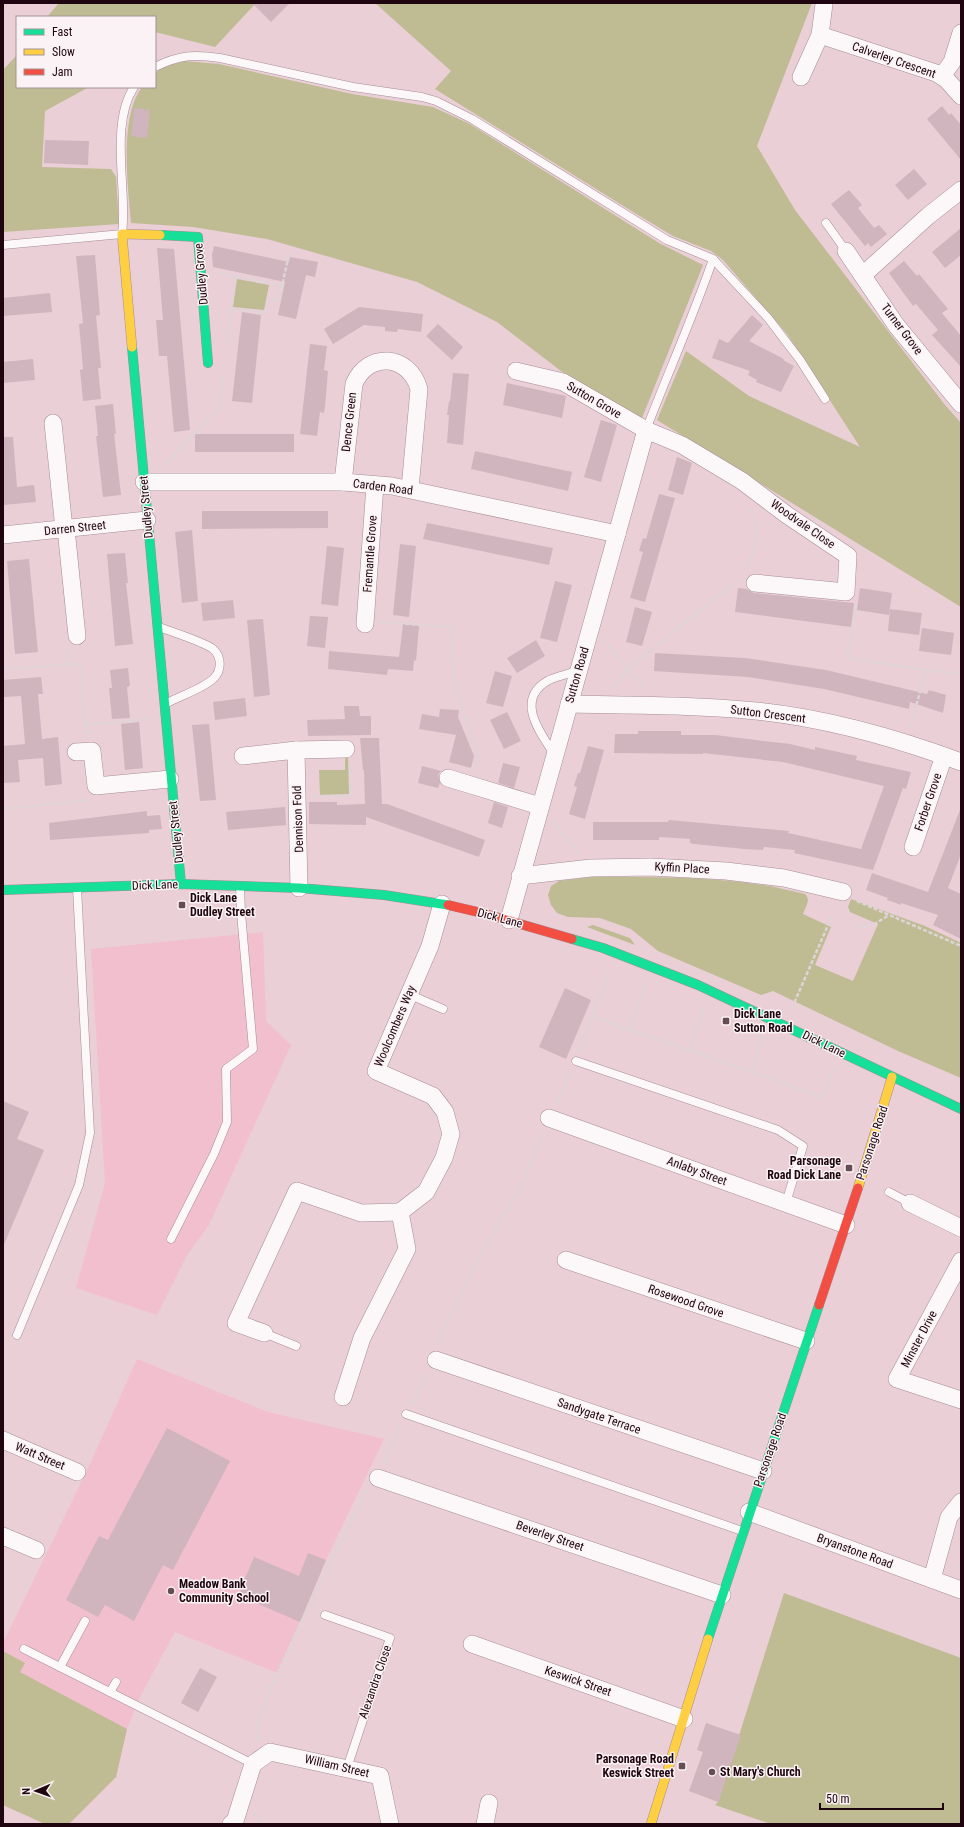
<svg xmlns="http://www.w3.org/2000/svg" width="964" height="1827" font-family="'Roboto Condensed',sans-serif">
<style>
.built{fill:#f2bfcf}
.green{fill:#bfbb93}
.building{fill:#d0b5be}
.lines{fill:none;stroke-linecap:round;stroke-linejoin:round}
.lane-casing{stroke:#a68c96;stroke-width:9}
.street-casing{stroke:#a68c96;stroke-width:18}
.fast-casing{stroke:#a68c96;stroke-width:10}
.slow-casing{stroke:#a68c96;stroke-width:10}
.jam-casing{stroke:#a68c96;stroke-width:10}
.path{stroke:#ddd5d7;stroke-width:2.5;stroke-dasharray:4 2;stroke-linecap:butt}
.lane{stroke:#fcf8f9;stroke-width:8}
.street{stroke:#fcf8f9;stroke-width:17}
.fast{stroke:#16e098;stroke-width:9}
.slow{stroke:#ffcf43;stroke-width:9}
.jam{stroke:#f24e42;stroke-width:9}
.poi-dot{fill:#664c55;stroke:#faf2f4;stroke-width:1.5}
.labels{text-anchor:middle;stroke-width:3;stroke-linejoin:round;paint-order:stroke}
.street-label{font-size:12px;fill:#1f050f;stroke:#faf2f4}
.poi-label{font-size:12px;font-weight:bold;fill:#1f050f;stroke:#faf2f4;text-anchor:start}
</style>
<rect width="100%" height="100%" fill="#eacfd7"/>
<g class="built">
<polygon points="263,932 266,1021 291,1045 209,1225 187,1255 157,1315 76,1288 105,1183 91,949"/>
<polygon points="137,1359 268,1412 384,1439 326,1560 278,1673 175,1632 141,1695 127,1729 116,1777 69,1824 45,1824 3,1805 3,1643 91,1462"/>
</g>
<g class="green">
<polygon points="59,3 256,3 215,47 155,32 155,17 47,17"/>
<polygon points="375,3 812,3 757,146 795,210 945,405 961,423 961,607 657,420 686,351 749,396 860,447 787,334 723,260 711,251 673,236 638,215 435,89 451,71"/>
<polygon points="17,55 17,87 89,87 45,111 42,167 111,169 116,177 119,224 3,232 3,70"/>
<path d="M185,61L219,64L352,94L433,107L470,124L659,243L703,265L642,418L561,371L497,322L417,282L267,239L193,227L131,223C128,186 119,118 142,87H155V73C164,66 174,64 185,61Z"/>
<polygon points="237,279 269,285 264,310 233,307"/>
<polygon points="345,755 348,755 349,794 320,795 319,770 345,770"/>
<path d="M590,877C647,877 706,876 763,885C777,887 791,891 805,894C811,900 806,906 803,914L831,927L815,965L853,981L878,924L850,912L848,907L851,899L925,926L961,943V1078L898,1051L773,991L761,995L658,951L631,929L600,918L568,917L557,913L551,905L548,895L551,886L559,881Z"/>
<polygon points="593,925 630,938 635,945 587,927"/>
<polygon points="784,1593 961,1658 961,1824 771,1824 715,1805 718,1802"/>
<polygon points="3,1651 25,1663 20,1672 127,1729 116,1777 69,1824 45,1824 3,1805"/>
</g>
<g class="building">
<polygon points="252,3 290,3 271,22"/>
<polygon points="942,106 949,115 951,113 961,125 961,160 927,119"/>
<polygon points="134,108 150,110 147,138 131,136"/>
<polygon points="45,140 89,141 88,165 44,163"/>
<polygon points="914,169 927,184 908,200 895,185"/>
<polygon points="849,190 862,205 858,208 874,228 879,225 887,234 871,247 868,243 865,246 831,204"/>
<polygon points="961,228 961,255 945,268 932,252"/>
<polygon points="214,246 289,262 290,257 318,262 315,277 306,275 296,319 278,315 285,282 213,267 212,255"/>
<polygon points="157,248 174,249 190,430 174,432 167,356 159,356 156,320 163,320"/>
<polygon points="95,255 100,315 96,316 101,368 98,368 101,399 83,401 80,370 83,369 79,324 83,323 76,256"/>
<polygon points="904,261 917,276 919,274 948,309 942,313 961,336 961,367 932,335 938,330 916,304 913,306 889,273"/>
<polygon points="50,293 52,312 3,316 3,298"/>
<polygon points="359,307 423,314 421,332 398,329 397,332 385,331 385,327 364,325 333,344 324,329"/>
<polygon points="242,312 261,315 252,403 232,401"/>
<polygon points="752,315 763,325 749,341 784,359 783,360 794,366 781,392 756,382 757,380 748,375 750,371 712,358 719,339 728,343"/>
<polygon points="438,324 463,347 452,360 426,336"/>
<polygon points="310,344 327,346 324,370 328,371 325,406 324,413 320,412 317,436 300,434"/>
<polygon points="33,359 35,380 3,383 3,362"/>
<polygon points="453,373 469,374 463,445 447,443 449,415 447,415 449,401 450,401"/>
<polygon points="507,383 566,396 562,418 503,405"/>
<polygon points="113,404 116,434 114,434 121,495 103,497 96,436 98,436 95,406"/>
<polygon points="601,420 617,425 601,482 584,477"/>
<rect x="195" y="434" width="99" height="18"/>
<polygon points="3,437 13,437 17,487 34,485 36,502 3,505"/>
<polygon points="475,451 572,472 568,491 471,469"/>
<polygon points="677,457 692,463 683,495 668,490"/>
<polygon points="659,494 675,498 645,602 630,598 643,552 639,551 643,538 646,539"/>
<polygon points="202,511 328,511 328,528 202,529"/>
<polygon points="427,523 553,548 549,565 423,539"/>
<polygon points="192,530 198,601 182,603 175,532"/>
<polygon points="400,544 416,546 409,617 393,615"/>
<polygon points="327,546 344,548 338,606 321,604"/>
<polygon points="125,553 128,583 126,583 133,644 115,646 107,554"/>
<polygon points="29,559 38,652 15,654 7,561"/>
<polygon points="555,581 572,585 557,642 540,638"/>
<polygon points="738,588 747,589 754,593 854,603 851,627 735,612"/>
<polygon points="860,588 892,593 889,615 857,610"/>
<polygon points="233,600 235,618 203,621 201,603"/>
<polygon points="635,607 652,612 642,646 626,642"/>
<polygon points="890,609 922,613 919,635 888,631"/>
<polygon points="310,616 328,617 325,648 307,646"/>
<polygon points="263,619 270,695 254,697 247,620"/>
<polygon points="403,624 419,626 416,661 414,660 413,671 388,669 387,675 328,669 329,651 399,657"/>
<polygon points="922,628 954,633 951,655 919,651"/>
<polygon points="536,640 545,656 517,673 507,658"/>
<polygon points="655,653 745,658 826,670 927,694 929,690 946,695 943,713 910,702 909,709 824,689 748,677 654,671"/>
<polygon points="128,668 130,686 127,687 130,718 112,719 109,688 112,688 110,670"/>
<polygon points="495,671 512,676 503,707 486,703"/>
<polygon points="41,677 43,694 38,694 42,739 58,737 62,784 45,786 43,758 18,760 20,782 3,783 3,746 25,744 21,696 3,697 3,680"/>
<polygon points="245,698 247,716 215,720 213,702"/>
<polygon points="344,706 359,706 360,716 371,716 371,735 308,736 307,720 345,719"/>
<polygon points="440,709 459,710 458,717 474,756 471,768 449,762 456,735 419,729 422,714 439,717"/>
<polygon points="507,712 521,741 504,749 490,720"/>
<polygon points="139,722 143,768 125,770 121,724"/>
<polygon points="209,724 216,800 200,801 192,725"/>
<polygon points="638,731 681,731 681,735 715,735 790,744 815,750 815,747 857,756 856,760 911,772 906,789 903,788 873,870 794,853 795,850 764,847 763,850 744,849 694,844 690,843 690,839 659,837 659,840 593,840 593,822 668,822 669,820 789,831 788,833 861,849 884,786 783,762 703,753 703,754 614,753 615,734 638,734"/>
<polygon points="360,738 379,738 382,804 387,804 485,840 479,857 366,817 366,825 309,824 309,802 337,802 337,805 365,804 364,770 363,770"/>
<polygon points="588,746 604,750 585,819 569,814 577,787 574,786 576,779 578,773 580,773"/>
<polygon points="503,763 520,767 514,788 498,783"/>
<polygon points="422,766 441,771 438,775 440,783 438,788 418,783"/>
<polygon points="494,802 508,807 502,828 488,823"/>
<polygon points="285,807 286,825 228,830 226,812"/>
<polygon points="960,810 961,854 948,888 961,894 961,939 933,925 938,915 901,903 901,905 893,902 887,900 888,898 866,890 872,873 928,892"/>
<polygon points="147,811 147,816 160,815 162,829 149,830 149,833 50,840 49,823"/>
<polygon points="565,988 591,1000 566,1059 539,1047"/>
<polygon points="3,1101 29,1112 17,1139 44,1150 3,1247"/>
<polygon points="167,1428 230,1461 173,1570 163,1565 134,1621 105,1605 98,1617 66,1600 99,1536 108,1540"/>
<polygon points="308,1553 326,1560 300,1622 238,1595 254,1557 299,1576"/>
<polygon points="200,1668 217,1677 198,1712 181,1703"/>
<polygon points="706,1723 741,1735 718,1802 689,1791 703,1752 697,1750"/>
</g>
<g class="lines">
<g class="lane-casing">
<g id="lane">
<path d="M155,67C179,55 194,54 220,58L353,87L422,97L436,101L472,119L667,240L713,259C693,317 668,373 646,430"/>
<polyline points="826,223 846,251"/>
<path d="M3,245L122,234C128,191 109,125 134,87"/>
<polyline points="713,259 768,318 800,360 825,399"/>
<path d="M159,627C172,632 204,642 213,649C222,657 222,671 213,679C202,689 180,696 167,703"/>
<path d="M554,754C540,732 514,699 549,680C558,676 569,674 579,670"/>
<polyline points="408,994 443,1009"/>
<polyline points="576,1061 778,1130 803,1146 786,1203"/>
<polyline points="889,1192 910,1203"/>
<polyline points="171,1239 214,1154 227,1122 226,1069 253,1049 241,913 240,886"/>
<polyline points="264,1333 296,1346"/>
<polyline points="17,1335 79,1185 90,1133 77,888"/>
<polyline points="406,1414 742,1531"/>
<polyline points="325,1615 390,1638 347,1768"/>
<polyline points="24,1649 253,1764"/>
<polyline points="60,1667 85,1621"/>
<polyline points="110,1692 116,1682"/>
</g>
</g>
<g class="street-casing">
<g id="street">
<polyline points="820,35 936,73 946,79 961,96"/>
<polyline points="942,76 952,62 961,33"/>
<polyline points="801,77 820,35 824,4"/>
<polyline points="846,251 896,325 961,404"/>
<polyline points="863,275 928,216 961,190"/>
<polyline points="516,371 563,382 646,430 682,445 742,481 787,515 848,556 846,592 755,583"/>
<polyline points="53,423 64,529"/>
<polyline points="144,482 343,482 392,486 617,534"/>
<path d="M343,482L354,384C368,351 409,354 419,389L410,489"/>
<polyline points="66,529 77,636"/>
<polyline points="3,535 147,520"/>
<polyline points="365,624 375,485"/>
<path d="M569,704C631,705 694,705 756,711C826,718 896,738 961,762"/>
<polyline points="296,750 346,749"/>
<polyline points="76,752 92,751 96,786 170,779"/>
<polyline points="243,756 296,750 299,888"/>
<polyline points="448,778 540,806"/>
<polyline points="913,847 944,756"/>
<polyline points="520,876 591,868 651,867 726,871 784,878 843,892"/>
<polyline points="509,920 646,430"/>
<polyline points="549,1118 846,1225"/>
<polyline points="910,1203 961,1228"/>
<polyline points="566,1260 806,1341"/>
<polyline points="961,1261 897,1379 961,1400"/>
<polyline points="264,1333 236,1323 297,1191 361,1213 400,1212"/>
<polyline points="436,1360 763,1471"/>
<polyline points="343,1397 362,1338 407,1249 400,1212 426,1192 444,1158 451,1134 445,1112 433,1096 376,1071 430,946 442,904"/>
<polyline points="3,1440 77,1472"/>
<polyline points="378,1478 722,1595"/>
<polyline points="749,1512 961,1590"/>
<polyline points="3,1536 36,1550"/>
<polyline points="932,1579 949,1517 961,1502"/>
<polyline points="472,1644 684,1719"/>
<polyline points="231,1824 235,1821 253,1764 270,1752 380,1776 390,1824"/>
<polyline points="485,1824 489,1803"/>
</g>
</g>
<g class="fast-casing">
<g id="fast">
<polyline points="160,235 198,237 208,363"/>
<polyline points="132,347 181,884"/>
<polyline points="3,890 181,884 299,888 384,895 448,905"/>
<polyline points="572,939 603,948 698,985 961,1109"/>
<polyline points="708,1639 819,1305"/>
</g>
</g>
<g class="slow-casing">
<g id="slow">
<polyline points="132,347 122,234 160,235"/>
<polyline points="858,1188 892,1077"/>
<polyline points="651,1824 708,1639"/>
</g>
</g>
<g class="jam-casing">
<g id="jam">
<polyline points="448,905 482,913 572,939"/>
<polyline points="819,1305 858,1188"/>
</g>
</g>
<g class="path">
<polyline points="219,273 282,286"/>
<polyline points="231,309 266,313 269,298 279,300 289,254"/>
<polyline points="227,341 235,276"/>
<polyline points="165,465 219,408 223,376"/>
<polyline points="745,570 754,552 757,531 750,508"/>
<polyline points="856,605 847,658 926,670"/>
<polyline points="381,622 452,627 454,686 478,754 474,769"/>
<polyline points="604,641 645,689"/>
<polyline points="67,648 68,665"/>
<polyline points="3,669 80,664 85,725 88,735"/>
<polyline points="614,688 628,669 738,580"/>
<polyline points="85,725 148,719"/>
<polyline points="910,728 926,670 960,674 961,671"/>
<polyline points="312,796 351,796 350,764"/>
<polyline points="3,809 88,800"/>
<polyline points="553,822 579,854"/>
<polyline points="857,901 961,946"/>
<polyline points="856,926 873,925 889,915"/>
<polyline points="646,984 630,1030 689,1050"/>
<polyline points="704,1007 689,1050 752,1072"/>
<polyline points="792,1008 832,916"/>
<polyline points="592,1016 630,1030"/>
<polyline points="763,1036 752,1072 822,1097 833,1069"/>
<polyline points="580,1051 609,971"/>
<polyline points="556,1104 571,1072"/>
<polyline points="437,1343 480,1255 520,1189 543,1132"/>
<polyline points="412,1404 428,1374"/>
<polyline points="384,1464 401,1425"/>
<polyline points="258,1740 256,1729 272,1685 295,1635 367,1490"/>
<polyline points="254,1812 262,1824"/>
</g>
<use href="#lane" class="lane"/>
<use href="#street" class="street"/>
<use href="#fast" class="fast"/>
<use href="#slow" class="slow"/>
<use href="#jam" class="jam"/>
</g>
<g class="poi-dot">
<rect x="178" y="901" width="8" height="8" rx="2"/>
<rect x="722" y="1017" width="8" height="8" rx="2"/>
<rect x="845" y="1164" width="8" height="8" rx="2"/>
<circle cx="171" cy="1591" r="4"/>
<rect x="678" y="1762" width="8" height="8" rx="2"/>
<circle cx="712" cy="1772" r="4"/>
</g>
<g class="labels">
<g class="street-label">
<text transform="translate(894 60) rotate(19)" y="4">Calverley Crescent</text>
<text transform="translate(201 274) rotate(-95)" y="4">Dudley Grove</text>
<text transform="translate(902 329) rotate(53)" y="4">Turner Grove</text>
<text transform="translate(594 400) rotate(30)" y="4">Sutton Grove</text>
<text transform="translate(349 422) rotate(-84)" y="4">Dence Green</text>
<text transform="translate(383 487) rotate(7)" y="4">Carden Road</text>
<text transform="translate(146 507) rotate(-95)" y="4">Dudley Street</text>
<text transform="translate(803 524) rotate(35)" y="4">Woodvale Close</text>
<text transform="translate(75 528) rotate(-6)" y="4">Darren Street</text>
<text transform="translate(370 554) rotate(-86)" y="4">Fremantle Grove</text>
<text transform="translate(577 675) rotate(-74)" y="4">Sutton Road</text>
<text transform="translate(768 714) rotate(7)" y="4">Sutton Crescent</text>
<text transform="translate(928 802) rotate(-71)" y="4">Forber Grove</text>
<text transform="translate(298 819) rotate(-92)" y="4">Dennison Fold</text>
<text transform="translate(176 832) rotate(-96)" y="4">Dudley Street</text>
<text transform="translate(682 868) rotate(3)" y="4">Kyffin Place</text>
<text transform="translate(155 885) rotate(-2)" y="4">Dick Lane</text>
<text transform="translate(500 918) rotate(15)" y="4">Dick Lane</text>
<text transform="translate(395 1026) rotate(-67)" y="4">Woolcombers Way</text>
<text transform="translate(824 1044) rotate(26)" y="4">Dick Lane</text>
<text transform="translate(872 1143) rotate(-72)" y="4">Parsonage Road</text>
<text transform="translate(697 1171) rotate(20)" y="4">Anlaby Street</text>
<text transform="translate(686 1301) rotate(19)" y="4">Rosewood Grove</text>
<text transform="translate(919 1339) rotate(-62)" y="4">Minster Drive</text>
<text transform="translate(599 1416) rotate(19)" y="4">Sandygate Terrace</text>
<text transform="translate(770 1450) rotate(-71)" y="4">Parsonage Road</text>
<text transform="translate(40 1456) rotate(23)" y="4">Watt Street</text>
<text transform="translate(550 1536) rotate(19)" y="4">Beverley Street</text>
<text transform="translate(855 1551) rotate(20)" y="4">Bryanstone Road</text>
<text transform="translate(578 1681) rotate(19)" y="4">Keswick Street</text>
<text transform="translate(375 1682) rotate(-71)" y="4">Alexandra Close</text>
<text transform="translate(337 1766) rotate(13)" y="4">William Street</text>
</g>
<g class="poi-label">
<text x="190" y="902">Dick Lane<tspan x="190" dy="14">Dudley Street</tspan></text>
<text x="734" y="1018">Dick Lane<tspan x="734" dy="14">Sutton Road</tspan></text>
<text x="841" y="1165" text-anchor="end">Parsonage<tspan x="841" dy="14">Road Dick Lane</tspan></text>
<text x="179" y="1588">Meadow Bank<tspan x="179" dy="14">Community School</tspan></text>
<text x="674" y="1763" text-anchor="end">Parsonage Road<tspan x="674" dy="14">Keswick Street</tspan></text>
<text x="720" y="1776">St Mary's Church</text>
</g>
</g>
<rect width="964" height="1827" fill="none" stroke="#1f050f" stroke-width="8"/>
<rect x="16" y="16" width="140" height="72" fill="#faf2f4" stroke="#a29398"/>
<rect x="24" y="29" width="20" height="6" fill="#16e098" stroke="#a29398"/>
<text x="52" y="36" font-size="12" fill="#1f050f">Fast</text>
<rect x="24" y="49" width="20" height="6" fill="#ffcf43" stroke="#a29398"/>
<text x="52" y="56" font-size="12" fill="#1f050f">Slow</text>
<rect x="24" y="69" width="20" height="6" fill="#f24e42" stroke="#a29398"/>
<text x="52" y="76" font-size="12" fill="#1f050f">Jam</text>
<g transform="translate(36 1791) rotate(268)" stroke="#faf2f4" stroke-width="3" paint-order="stroke">
<path d="M0-3L7 15L0 10L-7 15Z" fill="#1f050f"/>
<text y="-6" font-size="11" font-weight="bold" text-anchor="middle" fill="#1f050f">N</text>
</g>
<path d="M820 1803v6h123v-6" fill="none" stroke="#1f050f" stroke-width="2"/>
<text x="826" y="1803" font-size="12" fill="#1f050f" stroke="#faf2f4" stroke-width="3" paint-order="stroke">50 m</text>
</svg>
